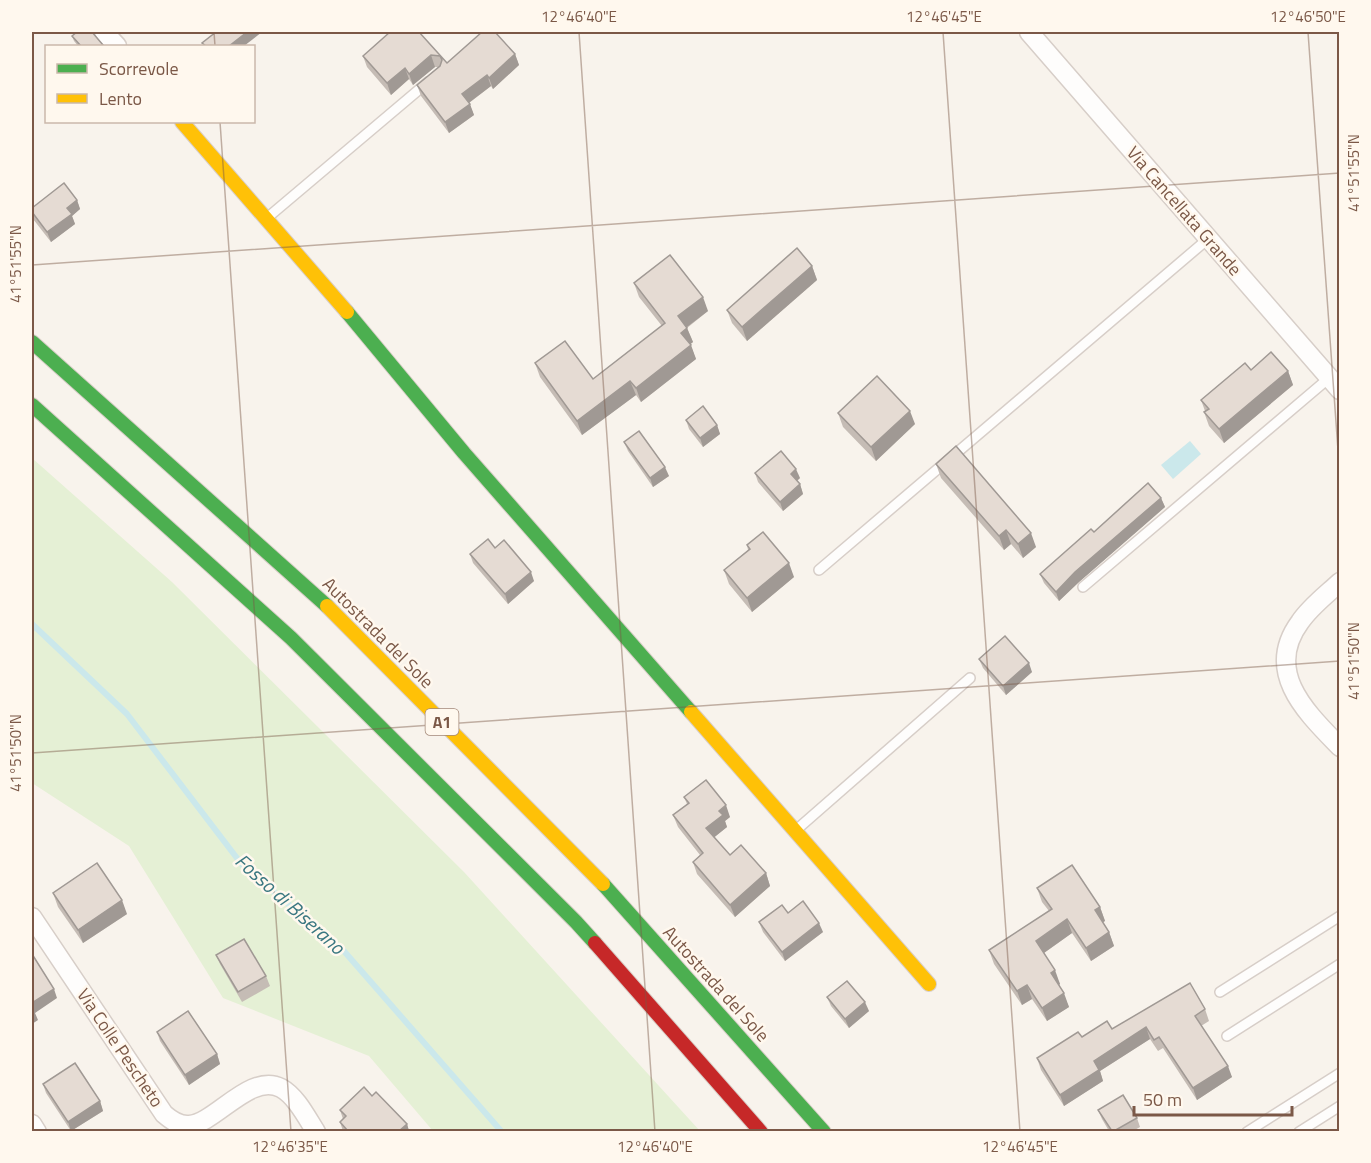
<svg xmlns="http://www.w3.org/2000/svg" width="1371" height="1163" font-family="'Titillium Web',sans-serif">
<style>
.green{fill:#e5f0d5}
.water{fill:#cbe8eb}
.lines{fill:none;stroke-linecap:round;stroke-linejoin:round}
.stream{stroke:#cbe8eb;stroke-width:6}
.lane-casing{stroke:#d7cec8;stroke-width:12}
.street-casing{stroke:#d7cec8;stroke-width:21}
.fast-casing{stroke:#d8cec7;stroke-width:16}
.slow-casing{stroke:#d8cec7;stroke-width:16}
.jam-casing{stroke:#d8cec7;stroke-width:16}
.lane{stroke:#fefdfc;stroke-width:9}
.street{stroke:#fefdfc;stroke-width:18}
.fast{stroke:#4caf50;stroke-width:14}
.slow{stroke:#ffc107;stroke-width:14}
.jam{stroke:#c62828;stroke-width:14}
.wall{fill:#c5bcb5}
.shaded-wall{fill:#a09994}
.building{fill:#e5dbd3;stroke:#a09994;stroke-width:1.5}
.ticks{fill:none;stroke:#7b5847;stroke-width:1.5;stroke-opacity:0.45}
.labels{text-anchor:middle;stroke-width:5;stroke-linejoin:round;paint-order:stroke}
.shield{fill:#fff8ee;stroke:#a38879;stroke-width:1.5}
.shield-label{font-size:16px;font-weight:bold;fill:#7b5847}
.street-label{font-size:18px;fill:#7b5847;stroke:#fff8ee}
.water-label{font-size:20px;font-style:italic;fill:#3a7781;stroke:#fff8ee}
.neatline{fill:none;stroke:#7b5847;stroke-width:2}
.ticks-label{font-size:15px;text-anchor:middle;fill:#7b5847}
</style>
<rect width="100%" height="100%" fill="#f8f3ec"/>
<polygon class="green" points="32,458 172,582 464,872 700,1131 433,1131 369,1056 223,998 129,846 32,783"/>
<polygon class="water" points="1190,441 1201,454 1173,479 1161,465"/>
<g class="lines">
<polyline class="stream" points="32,624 127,714 243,866 343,950 502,1132"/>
<g class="lane-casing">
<g id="lane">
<polyline points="267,218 428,82"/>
<polyline points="819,570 1209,238"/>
<polyline points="1083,587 1329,378"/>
<polyline points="795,831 970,678"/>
<polyline points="1220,992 1340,916"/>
<polyline points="1227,1036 1340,964"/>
<polyline points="1247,1132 1340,1073"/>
<polyline points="1299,1132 1340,1106"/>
</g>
</g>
<g class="street-casing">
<g id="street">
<polyline points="104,32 117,46"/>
<polyline points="1029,32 1340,390"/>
<path d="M1340,582C1326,595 1310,607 1300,622C1263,672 1307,713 1340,747"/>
<path d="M32,917L164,1114C171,1120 179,1126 189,1125C215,1124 250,1072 281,1088C296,1096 307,1118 316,1132"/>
<polyline points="32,1124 37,1132"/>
</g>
</g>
<g class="fast-casing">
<g id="fast">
<polyline points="347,312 464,453 691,712"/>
<polyline points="32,342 327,606"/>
<polyline points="32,405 291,638 576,922 595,943"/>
<polyline points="603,884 824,1132"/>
</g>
</g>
<g class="slow-casing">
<g id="slow">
<polyline points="182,122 347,312"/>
<polyline points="327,606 603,884"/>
<polyline points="691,712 929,984"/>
</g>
</g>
<g class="jam-casing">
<polyline id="jam" points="595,943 761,1132"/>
</g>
<use href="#lane" class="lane"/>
<use href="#street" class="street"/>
<use href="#fast" class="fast"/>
<use href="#slow" class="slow"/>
<use href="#jam" class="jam"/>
</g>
<g class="wall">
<polygon points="419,32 447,63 515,54 519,65 493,89 491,86 469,103 474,115 449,133 421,96 417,85 438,67 435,67 413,85 409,79 391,95 367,67 363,56"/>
<polygon points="72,36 104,46 78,46 74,41"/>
<polygon points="77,200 80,209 72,216 75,224 51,242 33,219 32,214 32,208"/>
<polygon points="812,266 817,280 747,341 732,323 727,310"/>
<polygon points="634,283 708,311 687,328 693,342 690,344 696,359 641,402 636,395 582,435 540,377 535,363 593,379 662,326 639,297"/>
<polygon points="1251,370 1288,371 1293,385 1224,443 1209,426 1204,412 1205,411 1201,400"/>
<polygon points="838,413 915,424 876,461 843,427"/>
<polygon points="686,420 717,425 720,434 703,447 689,429"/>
<polygon points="624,442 669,476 653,487 628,451"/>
<polygon points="936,464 1036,547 1023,558 1011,544 1004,550 941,478"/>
<polygon points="755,473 800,478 797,481 800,484 803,494 783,511 758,482"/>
<polygon points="1161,498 1165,507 1079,582 1059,601 1044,583 1040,574 1094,532"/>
<polygon points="747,545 794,577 752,612 729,584 724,570 748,550"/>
<polygon points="495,548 534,581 508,604 473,563 470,554"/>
<polygon points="979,659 1032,672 1006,695 983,668"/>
<polygon points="684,797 730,817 725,821 727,827 714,837 730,855 766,873 770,886 735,917 697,874 693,862 700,855 678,827 673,815 687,804"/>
<polygon points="1037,888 1100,907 1105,921 1103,922 1109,932 1114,946 1091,961 1072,933 1044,953 1060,984 1059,985 1069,1007 1047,1021 1032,999 1022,1005 994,964 989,950 1049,911 1042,902"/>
<polygon points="53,893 127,914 83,943 58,907"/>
<polygon points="788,913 823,932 785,961 763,932 759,922"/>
<polygon points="216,955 266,976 270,986 242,1002 220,964"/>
<polygon points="827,997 869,1011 849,1028 831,1006"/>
<polygon points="1205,1009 1209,1021 1201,1026 1232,1077 1197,1100 1163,1048 1158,1051 1150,1039 1100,1071 1103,1081 1064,1106 1041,1070 1037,1058 1082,1037 1112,1029"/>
<polygon points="157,1032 217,1054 220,1064 189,1085 160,1041"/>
<polygon points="43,1084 100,1101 103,1111 71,1131 46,1093"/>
<polygon points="340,1110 407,1124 409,1131 343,1131 340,1122 343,1119"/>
<polygon points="1098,1110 1137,1118 1140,1127 1133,1131 1109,1131 1102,1119"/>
</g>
<g class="shaded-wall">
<polygon points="247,32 262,32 244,46 229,46"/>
<polygon points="515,54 519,65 493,89 489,78"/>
<polygon points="431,55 435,67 413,85 409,74"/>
<polygon points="405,68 409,79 391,95 387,83"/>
<polygon points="487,75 491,86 466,105 462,94"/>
<polygon points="470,104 474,115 449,133 445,122"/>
<polygon points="77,200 80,209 72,216 75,224 51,242 47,232 67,208"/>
<polygon points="812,266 817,280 747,341 742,327"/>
<polygon points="703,297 708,311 683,330 678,316"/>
<polygon points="687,328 693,342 687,347 681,333"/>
<polygon points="691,345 696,359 641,402 636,388"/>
<polygon points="1288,371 1293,385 1224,443 1219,429"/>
<polygon points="630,381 636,395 582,435 577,421"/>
<polygon points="910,411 915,424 876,461 871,447"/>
<polygon points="717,425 720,434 703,447 700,438"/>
<polygon points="665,467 669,476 653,487 650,478"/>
<polygon points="796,469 800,478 794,483 791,474"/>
<polygon points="800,484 803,494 783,511 780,502"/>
<polygon points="1161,498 1165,507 1079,582 1059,601 1056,592 1075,572"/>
<polygon points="1006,530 1011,544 1004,550 999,536"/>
<polygon points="1031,533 1036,547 1023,558 1018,544"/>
<polygon points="789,563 794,577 752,612 747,598"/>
<polygon points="531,572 534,581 508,604 505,594"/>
<polygon points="1029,663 1032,672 1006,695 1003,686"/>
<polygon points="726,805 730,817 725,821 727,827 711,840 706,828 719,811"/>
<polygon points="766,873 770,886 735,917 730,905"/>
<polygon points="122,900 127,914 83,943 78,930"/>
<polygon points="1100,907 1105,921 1100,924 1095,910"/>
<polygon points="1067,919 1072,933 1041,955 1036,941"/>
<polygon points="819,923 823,932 785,961 782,952"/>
<polygon points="1109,932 1114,946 1091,961 1086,948"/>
<polygon points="1055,970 1060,984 1056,987 1051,973"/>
<polygon points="1027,985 1032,999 1022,1005 1017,991"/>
<polygon points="54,989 57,998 35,1013 38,1020 32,1024 32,1003"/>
<polygon points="1064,993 1069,1007 1047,1021 1042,1008"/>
<polygon points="865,1002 869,1011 849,1028 845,1019"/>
<polygon points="1146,1027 1150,1039 1100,1071 1103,1081 1064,1106 1060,1095 1094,1061"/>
<polygon points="217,1054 220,1064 189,1085 185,1075"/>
<polygon points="1228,1066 1232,1077 1197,1100 1193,1088"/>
<polygon points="100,1101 103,1111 71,1131 68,1122"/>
<polygon points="407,1124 409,1131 399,1131"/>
</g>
<g class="building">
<polygon points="77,32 92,32 103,45 101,46 81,46 72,36"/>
<polygon points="216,32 247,32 229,46 206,46 202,43"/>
<polygon points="390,32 419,32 447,63 482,32 495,32 515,54 489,78 487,75 462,94 470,104 445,122 417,85 440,66 442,60 440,56 431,55 409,74 405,68 387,83 363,56"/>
<polygon points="64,183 77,200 67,208 72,214 47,232 32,212 32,208"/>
<polygon points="797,248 812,266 742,327 727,310"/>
<polygon points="670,255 703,297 678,316 687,328 681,333 691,345 636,388 630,381 577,421 535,363 565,341 593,379 665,323 634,283"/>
<polygon points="1271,352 1288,371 1219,429 1204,412 1209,409 1201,400 1245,363 1251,370"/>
<polygon points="877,376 910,411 871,447 838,413"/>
<polygon points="703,406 717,425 700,438 686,420"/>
<polygon points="639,431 665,467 650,478 624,442"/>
<polygon points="956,446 1031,533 1018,544 1006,530 999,536 936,464"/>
<polygon points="781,451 796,469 791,474 800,484 780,502 755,473"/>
<polygon points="1148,483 1161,498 1075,572 1056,592 1040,574 1091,529 1094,532"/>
<polygon points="763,532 789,563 747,598 724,570 750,549 747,545"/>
<polygon points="488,539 495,548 504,540 531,572 505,594 470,554"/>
<polygon points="1005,636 1029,663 1003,686 979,659"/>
<polygon points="706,780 726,805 719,811 723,815 706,828 730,855 741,845 766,873 730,905 693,862 703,853 673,815 689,803 684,797"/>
<polygon points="97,863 122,900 78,930 53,893"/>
<polygon points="1072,865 1100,907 1095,910 1109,932 1086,948 1067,919 1036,941 1055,970 1051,973 1064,993 1042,1008 1027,985 1017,991 989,950 1052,909 1037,888"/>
<polygon points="803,901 819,923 782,952 759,922 782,905 788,913"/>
<polygon points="244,939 266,976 238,992 216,955"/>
<polygon points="32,954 54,989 32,1003"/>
<polygon points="847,981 865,1002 845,1019 827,997"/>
<polygon points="1190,983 1205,1009 1195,1016 1228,1066 1193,1088 1159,1037 1154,1040 1146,1027 1094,1061 1099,1070 1060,1095 1037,1058 1078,1032 1082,1037 1107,1021 1112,1029"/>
<polygon points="188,1011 217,1054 185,1075 157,1032"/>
<polygon points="75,1063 100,1101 68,1122 43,1084"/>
<polygon points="364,1087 372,1096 376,1092 407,1124 399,1131 348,1131 340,1122 346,1116 340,1110"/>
<polygon points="1123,1095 1137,1118 1114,1131 1112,1131 1098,1110"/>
</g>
<path class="ticks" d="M214,32L215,46M579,32L655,1132M943,32L1020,1132M1308,32L1340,478M220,122L291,1132M32,265L1340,173M32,753L1340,661"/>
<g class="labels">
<rect class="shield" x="425.5" y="709" width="33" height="26" rx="4.5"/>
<g class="shield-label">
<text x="442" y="728">A1</text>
</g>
<g class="street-label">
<text transform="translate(1184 211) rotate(49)" y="6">Via Cancellata Grande</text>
<text transform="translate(378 633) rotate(45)" y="6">Autostrada del Sole</text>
<text transform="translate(716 984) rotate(48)" y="6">Autostrada del Sole</text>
<text transform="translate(120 1048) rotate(56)" y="6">Via Colle Pescheto</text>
</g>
<g class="water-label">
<text transform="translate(290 904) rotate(42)" y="7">Fosso di Biserano</text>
</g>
</g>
<rect width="1371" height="1163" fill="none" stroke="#fff8ee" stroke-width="66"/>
<rect x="45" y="45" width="210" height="78" fill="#fff8ee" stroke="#cab8ab" stroke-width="1.5"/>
<rect x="57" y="64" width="30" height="9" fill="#4caf50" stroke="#cab8ab" stroke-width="1.5"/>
<text x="99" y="75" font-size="18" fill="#7b5847">Scorrevole</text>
<rect x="57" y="94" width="30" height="9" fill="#ffc107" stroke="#cab8ab" stroke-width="1.5"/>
<text x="99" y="105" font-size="18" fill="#7b5847">Lento</text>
<path d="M1134 1106v9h158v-9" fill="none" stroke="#7b5847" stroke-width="3"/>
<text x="1143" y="1106" font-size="18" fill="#7b5847" stroke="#fff8ee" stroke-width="4.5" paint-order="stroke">50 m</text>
<rect x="33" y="33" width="1305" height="1097" class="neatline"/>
<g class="ticks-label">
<text x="579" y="22">12°46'40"E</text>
<text x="944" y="22">12°46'45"E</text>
<text x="1308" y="22">12°46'50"E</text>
<text transform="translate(1354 173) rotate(-90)" y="5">41°51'55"N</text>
<text transform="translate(16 264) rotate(-90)" y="5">41°51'55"N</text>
<text transform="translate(1354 661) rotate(-90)" y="5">41°51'50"N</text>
<text transform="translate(16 753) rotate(-90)" y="5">41°51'50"N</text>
<text x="290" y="1152">12°46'35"E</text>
<text x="655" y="1152">12°46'40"E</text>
<text x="1020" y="1152">12°46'45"E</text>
</g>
</svg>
